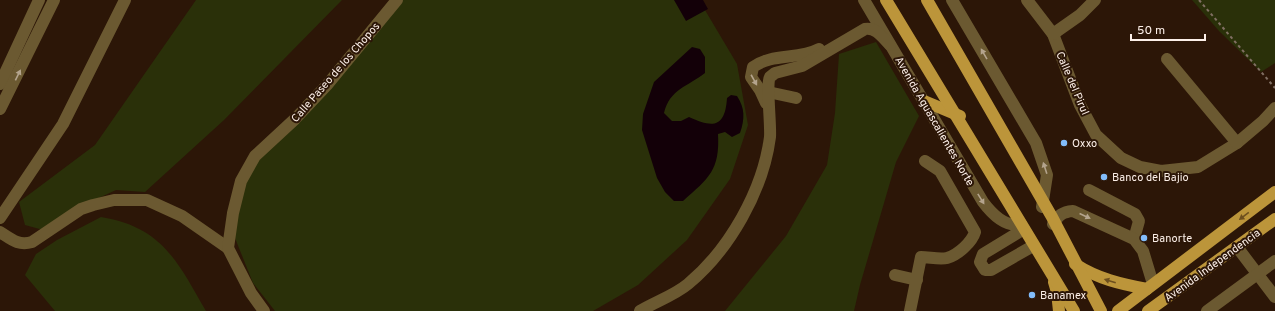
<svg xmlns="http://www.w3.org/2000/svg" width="1275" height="311" font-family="Overpass,sans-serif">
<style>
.green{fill:#2a3009}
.water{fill:#130008}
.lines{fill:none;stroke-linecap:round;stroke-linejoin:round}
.path{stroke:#816f63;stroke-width:2;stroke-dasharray:3 3;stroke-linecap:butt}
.minor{stroke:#6b5931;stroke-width:12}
.major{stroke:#bc953a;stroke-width:12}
.major-bridge{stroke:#bc953a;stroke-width:12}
.oneway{fill:#b4a48d}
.oneway2{fill:#6d4f1e}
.poi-dot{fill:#82bcfa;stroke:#2c1607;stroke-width:1.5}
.labels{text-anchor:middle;stroke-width:4;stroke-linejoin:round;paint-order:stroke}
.street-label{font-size:11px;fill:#fdf0e9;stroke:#2c1607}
.poi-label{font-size:11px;fill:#fdf0e9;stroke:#2c1607;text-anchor:start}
</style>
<rect width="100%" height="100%" fill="#2c1607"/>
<g class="green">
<polygon points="196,0 342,0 224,120 145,192 116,190 77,208 47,231 25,225 19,202 95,145"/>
<polygon points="401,0 699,0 737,64 748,125 730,179 687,240 638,285 593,311 275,311 253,283 235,238 238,195 261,154"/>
<polygon points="1192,0 1275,0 1275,63 1261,72 1219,31"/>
<polygon points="876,42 919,116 896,162 860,285 854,311 725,311 786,236 827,165 835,113 839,54"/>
<path d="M101,217C163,227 178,263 206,311H55L25,275L36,254L57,240Z"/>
</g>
<g class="water">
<polygon points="674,0 703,0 708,9 686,21"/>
<path d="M692,47L700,49L705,57V73C687,87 670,89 664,113L672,121H681L689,117C713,128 725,128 727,98L731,95L737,96C745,108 745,119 740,133L732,137L725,132L718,134C720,170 709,178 683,201H674L665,192L657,178L642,130L643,114L654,82Z"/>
</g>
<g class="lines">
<polyline class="path" points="1199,0 1275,88"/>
<g class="minor">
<path d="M864,0L983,202C992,214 1005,228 1021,224"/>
<polyline points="952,0 1036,143 1047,175 1042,207"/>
<polyline points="1027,0 1053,34 1080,105 1096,135 1121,158 1140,167 1161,171 1198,167 1237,143 1263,121 1275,108"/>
<polyline points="1053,34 1080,15 1095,0"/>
<polyline points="1167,59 1237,143"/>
<polyline points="0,84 39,0"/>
<polyline points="768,92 796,98"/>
<path d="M766,103L760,90L751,77L753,67C772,53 799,60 819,49"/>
<polyline points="0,109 54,0"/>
<polyline points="1089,190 1135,214 1139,221 1134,239"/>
<polyline points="0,218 63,124 125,0"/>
<path d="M1053,224C1059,215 1062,212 1073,211L1134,239L1143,251L1153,284"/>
<polyline points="1024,229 983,254 980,262 985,270 991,270 1033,246"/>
<path d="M0,232C11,239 18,246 32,242L81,209L93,205L114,200H147L182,216L228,248"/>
<polyline points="1237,247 1275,297"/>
<polyline points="895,275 917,280"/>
<polyline points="264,311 251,293 228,248 233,213 241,181 255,156 295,119 327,85 397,0"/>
<path d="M640,311C655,302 675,295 688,284C729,250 763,191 770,137C771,124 766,84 770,77L775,73L802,66L865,29C876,27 883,38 890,45"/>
<path d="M910,311L921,257C929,257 940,260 947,258C958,255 972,242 975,232L940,171L925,161"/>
<polyline points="1207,311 1275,261"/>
</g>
<g class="major">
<polyline points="924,101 960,116"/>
<path d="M1075,264C1098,279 1121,284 1147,289"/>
<polyline points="1054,282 1057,292 1059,311"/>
<polyline points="1118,311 1275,192"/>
<polyline points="1148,311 1275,219"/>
</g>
<g class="major-bridge">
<polyline points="886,0 1074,311"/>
<polyline points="927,0 1052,217 1101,311"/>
</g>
</g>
<defs><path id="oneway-solid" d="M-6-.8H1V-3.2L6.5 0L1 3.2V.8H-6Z"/></defs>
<g class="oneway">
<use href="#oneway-solid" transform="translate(984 54) rotate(-120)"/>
<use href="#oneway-solid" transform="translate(18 75) rotate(-64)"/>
<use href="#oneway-solid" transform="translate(754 80) rotate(61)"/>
<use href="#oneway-solid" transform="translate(1045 168) rotate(-108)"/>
<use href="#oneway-solid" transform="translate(981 199) rotate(58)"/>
<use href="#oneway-solid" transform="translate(1085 216) rotate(25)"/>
</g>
<g class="oneway2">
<use href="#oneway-solid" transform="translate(1244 216) rotate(143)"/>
<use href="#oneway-solid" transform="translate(1110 281) rotate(-163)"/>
</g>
<g class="poi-dot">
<circle cx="1064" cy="143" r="4"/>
<circle cx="1104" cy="177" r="4"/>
<circle cx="1144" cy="238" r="4"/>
<circle cx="1032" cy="295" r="4"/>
</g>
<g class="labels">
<g class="street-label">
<text transform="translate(335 72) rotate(-49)" y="4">Calle Paseo de los Chopos</text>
<text transform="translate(1073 83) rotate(67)" y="4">Calle del Pirul</text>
<text transform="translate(935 121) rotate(60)" y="4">Avenida Aguascalientes Norte</text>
<text transform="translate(1212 265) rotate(-36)" y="4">Avenida Independencia</text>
</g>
<g class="poi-label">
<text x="1072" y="147">Oxxo</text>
<text x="1112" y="181">Banco del Bajio</text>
<text x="1152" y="242">Banorte</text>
<text x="1040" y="299">Banamex</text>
</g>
</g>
<path d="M1131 34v6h74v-6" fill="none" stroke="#fdf0e9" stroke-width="2"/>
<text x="1137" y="34" font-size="12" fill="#fdf0e9" stroke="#2c1607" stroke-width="3" paint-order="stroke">50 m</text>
</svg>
